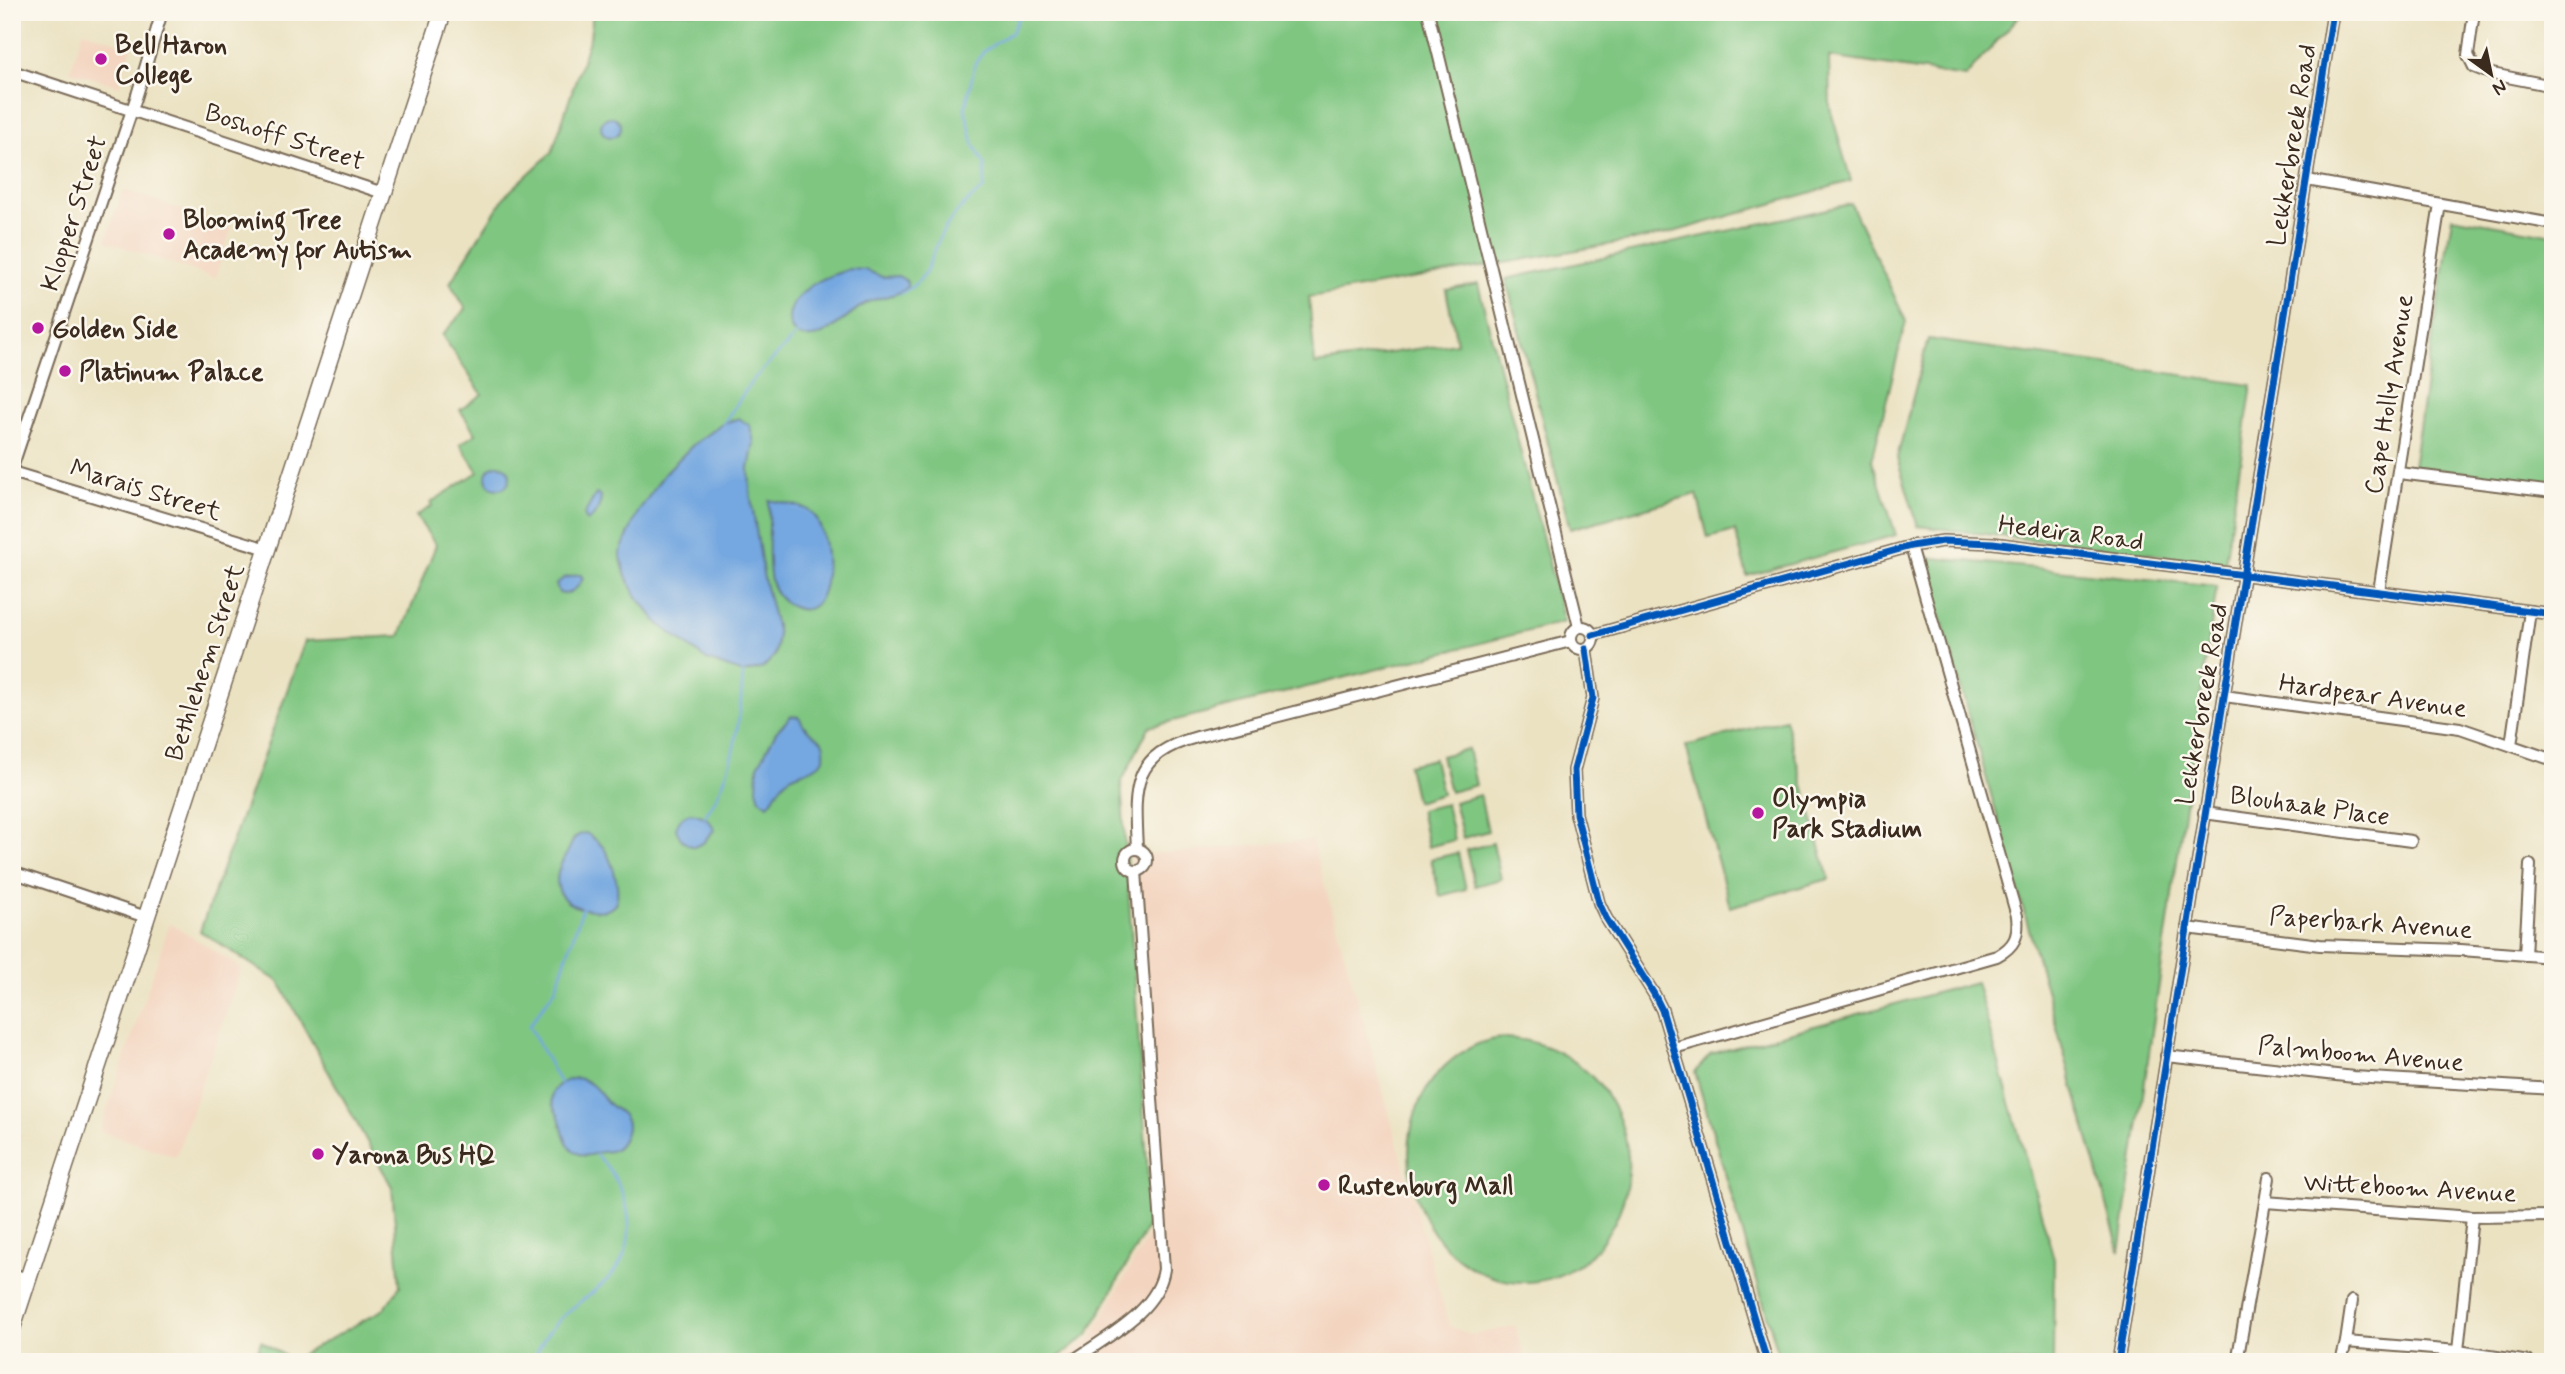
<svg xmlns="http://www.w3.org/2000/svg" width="2565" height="1374" font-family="Mynerve,sans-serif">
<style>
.built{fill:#f3d4bf}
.green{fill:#7fc681;stroke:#5d7850;stroke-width:2}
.water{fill:#74a7e0;stroke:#58687f;stroke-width:2}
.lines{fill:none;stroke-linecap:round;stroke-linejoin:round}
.stream{stroke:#74a7e0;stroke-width:2.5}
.street-casing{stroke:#796a57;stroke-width:14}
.secondary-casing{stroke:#796a57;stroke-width:19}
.street{stroke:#fff;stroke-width:10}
.secondary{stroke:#fff;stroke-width:16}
.cycleway-casing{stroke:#fbf7ec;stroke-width:11}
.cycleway{stroke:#0057b8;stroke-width:7}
.poi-dot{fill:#b5179e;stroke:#fbf7ec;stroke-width:2.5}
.labels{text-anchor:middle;stroke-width:5;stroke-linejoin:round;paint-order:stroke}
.poi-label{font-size:26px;font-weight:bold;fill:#3b2a1e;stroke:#fbf7ec;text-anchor:start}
.street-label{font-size:26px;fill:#3b2a1e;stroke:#fbf7ec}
</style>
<rect width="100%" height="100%" fill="#fbf7ec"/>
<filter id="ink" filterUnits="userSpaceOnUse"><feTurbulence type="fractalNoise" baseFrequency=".0143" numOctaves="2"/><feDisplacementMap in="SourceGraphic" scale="14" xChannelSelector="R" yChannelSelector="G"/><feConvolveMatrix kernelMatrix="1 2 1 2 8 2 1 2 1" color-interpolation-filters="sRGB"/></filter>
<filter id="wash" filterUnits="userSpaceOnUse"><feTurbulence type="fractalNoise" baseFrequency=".00686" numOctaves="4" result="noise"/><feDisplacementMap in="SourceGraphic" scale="28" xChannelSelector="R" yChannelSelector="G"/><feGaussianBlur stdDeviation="1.57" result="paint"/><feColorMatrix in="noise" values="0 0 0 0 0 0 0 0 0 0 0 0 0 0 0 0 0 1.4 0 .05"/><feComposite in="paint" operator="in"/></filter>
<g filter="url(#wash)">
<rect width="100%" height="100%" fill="#ebe2c2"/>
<g class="built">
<polygon points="83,31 132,47 119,86 70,71"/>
<polygon points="123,190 232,227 215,278 106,241"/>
<polygon points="1312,840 1449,1326 1472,1335 1515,1326 1526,1362 1059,1362 1091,1338 1155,1222 1131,856"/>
<polygon points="170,923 241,968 176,1157 100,1131"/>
</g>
<g class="green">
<polygon points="593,12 2023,12 1965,77 1829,57 1830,108 1851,181 1663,235 1309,297 1315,364 1457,343 1446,290 1478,284 1564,622 1149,727 1121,783 1151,1220 1088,1335 1052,1362 254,1362 261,1341 292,1360 384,1309 400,1286 392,1187 279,982 200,931 305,641 400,636 436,545 416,516 432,506 430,503 478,472 460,444 476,434 460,410 482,394 442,335 466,309 450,283 505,196 552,152 590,37"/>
<polygon points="1851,204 1906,321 1872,460 1896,535 1747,576 1735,531 1708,538 1697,494 1570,529 1506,279"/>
<polygon points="2452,217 2553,235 2553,484 2413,466"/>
<polygon points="1928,339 2252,385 2225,563 1918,526 1897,458"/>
<polygon points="1924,557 2217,586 2120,1252"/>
<polygon points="1785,719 1829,879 1730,907 1686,746"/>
<polygon points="1468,749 1476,785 1450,792 1441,756"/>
<polygon points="1434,759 1442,794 1416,802 1408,765"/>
<polygon points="1480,795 1488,831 1463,838 1454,802"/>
<polygon points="1446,804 1454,840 1428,847 1420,810"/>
<polygon points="1493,843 1501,879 1475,886 1466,850"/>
<polygon points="1458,853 1466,889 1440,896 1431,859"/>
<polygon points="1976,982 2054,1259 2053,1362 1781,1362 1695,1072 1711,1054"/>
<path d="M1505,1038C1612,1044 1667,1166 1597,1248C1580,1268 1554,1281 1528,1282C1420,1284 1370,1138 1445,1066C1462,1050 1481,1039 1505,1038Z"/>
</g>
<g class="water">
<circle cx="611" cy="127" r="10"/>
<path d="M850,269L866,270L882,277L898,276L907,281V287C897,297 881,296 868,302C853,310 831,332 818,336C785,344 781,312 802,293C815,280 832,275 850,269Z"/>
<polygon points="739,418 750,426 754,442 749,469 750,492 764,579 778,634 775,655 763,668 743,673 707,660 659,624 637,597 625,574 620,553 638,512 665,473 693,445 724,423"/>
<circle cx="498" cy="477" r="12"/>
<path d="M596,494L601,496C601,506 595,517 587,521L584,515Z"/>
<path d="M769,500C782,503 799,504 810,511C832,526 838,632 789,605C778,599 772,589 770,575C767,551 770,525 769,500Z"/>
<path d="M578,575H581L583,579C577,588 570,596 559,593L556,584L564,578Z"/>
<path d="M791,716L799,717C801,720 802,724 805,727C817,741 826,734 824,759C815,771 801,771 789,778C778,785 776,797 768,805L760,799L757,789L758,766L776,732Z"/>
<path d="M691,813C702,815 711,818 714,830L703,843L694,847C684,844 680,839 676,829C678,820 682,815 691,813Z"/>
<path d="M586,833C592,837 598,841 603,847C612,859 628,903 607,910C600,912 591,910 585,909C554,903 551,878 566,855C573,844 570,836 586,833Z"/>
<path d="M577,1078C594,1082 598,1092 609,1104C614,1109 622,1112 625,1118C631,1128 622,1146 613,1150C609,1152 606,1151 602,1152C593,1153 586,1159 577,1153C565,1146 563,1132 560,1120C559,1115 555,1111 553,1106C547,1089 562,1080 577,1078Z"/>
</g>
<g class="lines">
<g class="stream">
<path d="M900,294C931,278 926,266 940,237C950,217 966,202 984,188L985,165L973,143L965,109L975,64L984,51L1012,32L1021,12"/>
<polyline points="724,423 752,381 797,334"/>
<path d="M705,816C734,776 740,721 743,673"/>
<polyline points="560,1083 529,1026 556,988 583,907"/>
<path d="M532,1362C538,1351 543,1338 551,1329C567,1308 590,1297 608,1279C644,1243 630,1186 596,1155"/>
</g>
</g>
</g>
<g filter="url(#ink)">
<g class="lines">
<g class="street-casing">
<g id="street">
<polyline points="1428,12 1579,627"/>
<polyline points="2474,12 2468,55 2474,67 2492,74 2553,86"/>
<polyline points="12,71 383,193"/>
<polyline points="2307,180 2553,224"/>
<polyline points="12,468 137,95 162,12"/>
<polyline points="12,472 267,549"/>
<polyline points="2399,473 2553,492"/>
<polyline points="2379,591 2440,204"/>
<circle cx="1582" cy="638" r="11"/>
<polyline points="1593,635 1911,546 1943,541 1993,543 2553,614"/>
<polyline points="1586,649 1593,698 1574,770 1576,814 1599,903 1606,918 1654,994 1662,1010 1767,1362"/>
<polyline points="2224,696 2460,728 2553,760"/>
<polyline points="2511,745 2530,611"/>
<polyline points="2204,813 2411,841"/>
<path d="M1137,848C1134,789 1130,755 1197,737L1571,641"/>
<circle cx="1136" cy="860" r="11"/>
<polyline points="12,872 146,917"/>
<polyline points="2187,928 2320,945 2461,950 2553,957"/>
<polyline points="2525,955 2530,865"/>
<path d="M1674,1048L1997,956C2015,946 2019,936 2017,916L1911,546"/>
<polyline points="2166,1056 2354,1077 2553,1089"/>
<polyline points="2265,1202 2269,1178"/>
<polyline points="12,1274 28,1279"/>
<polyline points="2346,1342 2352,1301"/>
<polyline points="2458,1351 2472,1217"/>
<path d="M1071,1362C1104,1338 1158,1312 1164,1269L1136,871"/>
<polyline points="2118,1362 2333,12"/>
<polyline points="2237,1362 2265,1202 2472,1217 2553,1216"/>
<polyline points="2341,1362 2346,1342 2458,1351 2529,1362"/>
</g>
</g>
<g class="secondary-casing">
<polyline id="secondary" points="12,1328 443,12"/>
</g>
<use href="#street" class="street"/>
<use href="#secondary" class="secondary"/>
<g class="cycleway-casing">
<g id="cycleway">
<polyline points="1593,635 1911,546 1943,541 1993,543 2553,614"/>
<polyline points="1586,649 1593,698 1574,770 1576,814 1599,903 1606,918 1654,994 1662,1010 1767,1362"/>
<polyline points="2118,1362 2333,12"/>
</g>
</g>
<use href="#cycleway" class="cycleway"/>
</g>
</g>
<g class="poi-dot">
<circle cx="101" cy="59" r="7"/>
<circle cx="169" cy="234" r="7"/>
<circle cx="38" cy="328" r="7"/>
<circle cx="65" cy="371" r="7"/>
<circle cx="1758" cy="813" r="7"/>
<circle cx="318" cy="1154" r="7"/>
<circle cx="1324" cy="1185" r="7"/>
</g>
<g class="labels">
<g class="poi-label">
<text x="115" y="53">Bell Haron<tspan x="115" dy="30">College</tspan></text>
<text x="183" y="228">Blooming Tree<tspan x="183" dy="30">Academy for Autism</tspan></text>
<text x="52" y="337">Golden Side</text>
<text x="79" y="380">Platinum Palace</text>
<text x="1772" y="807">Olympia<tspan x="1772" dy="30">Park Stadium</tspan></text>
<text x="332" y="1163">Yarona Bus HQ</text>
<text x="1338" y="1194">Rustenburg Mall</text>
</g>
<g class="street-label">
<text transform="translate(285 136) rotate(18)" y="9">Boshoff Street</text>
<text transform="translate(2291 145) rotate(-81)" y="9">Lekkerbreek Road</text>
<text transform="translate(73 213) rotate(-72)" y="9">Klopper Street</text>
<text transform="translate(2388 394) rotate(-81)" y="9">Cape Holly Avenue</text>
<text transform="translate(146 489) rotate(17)" y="9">Marais Street</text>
<text transform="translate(2071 532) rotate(7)" y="9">Hedeira Road</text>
<text transform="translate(204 662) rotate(-72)" y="9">Bethlehem Street</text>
<text transform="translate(2373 695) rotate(8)" y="9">Hardpear Avenue</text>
<text transform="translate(2201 704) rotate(-80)" y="9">Lekkerbreek Road</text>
<text transform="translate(2310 805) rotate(8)" y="9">Blouhaak Place</text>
<text transform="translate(2371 922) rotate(4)" y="9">Paperbark Avenue</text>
<text transform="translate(2361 1053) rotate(5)" y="9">Palmboom Avenue</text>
<text transform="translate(2410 1187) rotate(3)" y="9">Witteboom Avenue</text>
</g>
</g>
<rect width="2565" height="1374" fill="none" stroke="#fbf7ec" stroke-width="42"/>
<g transform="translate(2491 74) rotate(147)" stroke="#fbf7ec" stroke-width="5" paint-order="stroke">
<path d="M0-5L12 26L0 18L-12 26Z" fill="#3b2a1e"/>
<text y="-10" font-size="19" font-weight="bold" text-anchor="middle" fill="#3b2a1e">N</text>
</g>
</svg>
